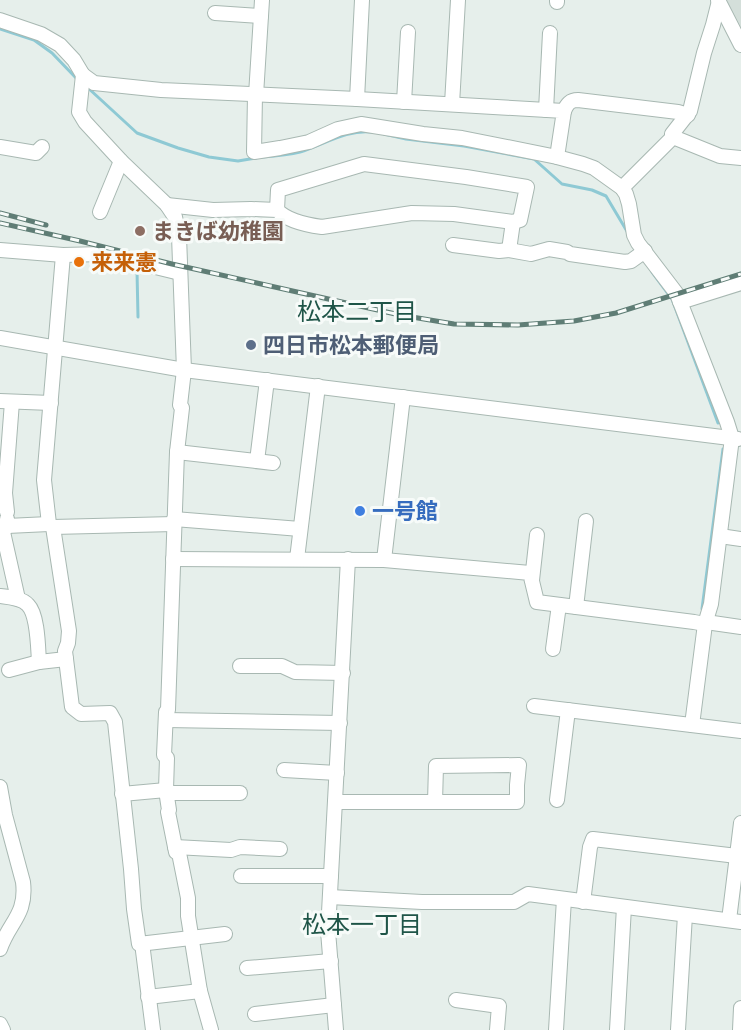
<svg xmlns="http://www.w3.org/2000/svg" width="741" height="1030" font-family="'Alegreya Sans','Noto Sans JP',sans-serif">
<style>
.built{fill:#d4dfda}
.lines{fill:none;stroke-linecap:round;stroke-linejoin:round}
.stream{stroke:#8ec9d4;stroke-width:3}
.minor-casing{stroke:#a8b8b2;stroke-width:16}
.minor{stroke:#fff;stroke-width:14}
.rail-casing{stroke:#5f7d75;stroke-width:5}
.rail{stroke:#f7fbf9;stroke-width:3;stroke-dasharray:9;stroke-linecap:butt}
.education-dot{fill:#8d6e63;stroke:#f7fbf9;stroke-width:2}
.food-dot{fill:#e8710a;stroke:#f7fbf9;stroke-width:2}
.service-dot{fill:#5c6f8a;stroke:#f7fbf9;stroke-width:2}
.shop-dot{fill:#3f7fe0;stroke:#f7fbf9;stroke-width:2}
.labels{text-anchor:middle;stroke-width:6;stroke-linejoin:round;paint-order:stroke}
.education-label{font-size:22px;font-weight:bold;fill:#785e54;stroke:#f7fbf9;text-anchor:start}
.food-label{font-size:22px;font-weight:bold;fill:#c56008;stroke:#f7fbf9;text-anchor:start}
.service-label{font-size:22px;font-weight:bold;fill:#4e5e75;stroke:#f7fbf9;text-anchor:start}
.shop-label{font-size:22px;font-weight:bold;fill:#366cbe;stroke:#f7fbf9;text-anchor:start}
.neighbourhood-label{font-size:24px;fill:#1f5548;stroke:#f7fbf9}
</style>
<rect width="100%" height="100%" fill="#e6efeb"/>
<polygon class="built" points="724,0 741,0 741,34"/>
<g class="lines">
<g class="stream">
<polyline points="0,29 34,40 52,53 77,79"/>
<polyline points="87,87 137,133 178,148 209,157 238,161 256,158"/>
<polyline points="384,134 406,139 464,146 534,159 562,184 592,190 606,196 628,233"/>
<path d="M262,157C275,156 288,155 300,152C323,145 347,129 372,132"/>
<polyline points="137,271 138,317"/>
<polyline points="652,272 672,299 718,423"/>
<polyline points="705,612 702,609 723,449"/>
</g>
<g class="minor-casing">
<g id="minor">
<polyline points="718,0 741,45"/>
<polyline points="557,2 557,0"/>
<polyline points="215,13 261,16"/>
<polyline points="0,20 41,34 60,45 74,60 83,75 79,112 85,122 121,161 167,205 175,217 179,236 184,370 180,405 182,408 177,452 168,710 166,712 164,755 167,758 166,790 169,810 168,812 176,852 179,853 188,898 188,916 200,991 211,1030"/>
<polyline points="83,75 94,83 161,90 357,99 564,111 557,157 583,164 594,168 622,188 626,194 629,204 634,235 638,243 677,294 727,422 732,438 711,604 705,624 692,725"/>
<polyline points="255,95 254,152 280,148 309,142 338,129 361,124 423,134 462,138 557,157"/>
<polyline points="256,95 262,0"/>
<polyline points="357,99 362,0"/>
<polyline points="404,102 408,32"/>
<polyline points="452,104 458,0"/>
<polyline points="546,110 550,33"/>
<path d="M564,111C567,104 570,100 578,100L678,112L688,115"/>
<polyline points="673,137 720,156 741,158"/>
<polyline points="0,147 36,153 42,147"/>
<polyline points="622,188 673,137 672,134 690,111 704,53 713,25 719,1"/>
<path d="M167,205L213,210L251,209L277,210C287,221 307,225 322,227L412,213L454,214L513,222L520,220L527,187L466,177L364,164L278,190L277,210"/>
<polyline points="100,212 121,161"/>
<polyline points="513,222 509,250 531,254 549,249 567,252 570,254 625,262 631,261 645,251"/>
<polyline points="453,245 499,251 509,250"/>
<polyline points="0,250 63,255 102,254 180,273"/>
<polyline points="63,255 44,480 49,524 53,527 69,631 68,643 65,651 72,707 81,714 110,713 115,722 131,869 134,909 139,944 225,934"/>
<polyline points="680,302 741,283"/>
<polyline points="0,338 184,370 738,439"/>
<polyline points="0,401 51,403"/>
<polyline points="177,452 273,463"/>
<polyline points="257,461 267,380"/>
<polyline points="7,512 5,493 12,402"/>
<polyline points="7,519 7,526 49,524"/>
<polyline points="174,519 300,529"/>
<polyline points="7,526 3,532 18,599"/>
<polyline points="53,527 174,524"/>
<polyline points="720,536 741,539"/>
<polyline points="173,559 384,560 530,573 537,602 694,622 705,624"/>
<polyline points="297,559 318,386"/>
<polyline points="384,560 403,397"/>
<polyline points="532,580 537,535"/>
<path d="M0,596C8,597 22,598 28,605C38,615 38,648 39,662"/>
<polyline points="576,607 586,521"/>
<polyline points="706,622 741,627"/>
<polyline points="553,649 559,605"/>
<polyline points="240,666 282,666 295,672 343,673"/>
<polyline points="9,670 39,662 66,659"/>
<polyline points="534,706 741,731"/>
<polyline points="166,720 340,723"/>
<polyline points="284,770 337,773"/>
<path d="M0,787L5,815L23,882C27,915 9,922 0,949"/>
<polyline points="166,793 240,793"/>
<polyline points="122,794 166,790"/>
<polyline points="557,800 568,710"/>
<polyline points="335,802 517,802 517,785 519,765 436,766 435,802"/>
<polyline points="175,847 231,850 240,847 280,849"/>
<polyline points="241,876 331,876"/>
<polyline points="330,897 422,902 514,902 528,894 741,922"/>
<polyline points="583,902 590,847 593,839 737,856"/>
<polyline points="729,920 741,823"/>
<polyline points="142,943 153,1030"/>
<polyline points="247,968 331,961"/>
<polyline points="148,997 200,991"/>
<polyline points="456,1000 499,1006 497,1030"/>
<polyline points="255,1014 334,1005"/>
<polyline points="0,1024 3,1030"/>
<polyline points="336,1030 328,931 348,559"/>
<polyline points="556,1030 564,899"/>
<polyline points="617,1030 624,907"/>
<polyline points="678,1030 685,915"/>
<polyline points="740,1030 741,1008"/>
</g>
</g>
<use href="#minor" class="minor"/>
<g class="rail-casing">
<g id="rail">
<polyline points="0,213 46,225"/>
<polyline points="0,223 80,241 172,264 400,315 454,324 518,325 574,321 616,313 741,274"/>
</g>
</g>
<use href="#rail" class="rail"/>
</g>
<circle class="education-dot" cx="140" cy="231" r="6"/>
<circle class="food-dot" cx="79" cy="262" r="6"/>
<circle class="service-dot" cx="251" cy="345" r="6"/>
<circle class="shop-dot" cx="360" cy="511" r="6"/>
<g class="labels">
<g class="education-label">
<text x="152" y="239">まきば幼稚園</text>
</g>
<g class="food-label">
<text x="91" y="270">来来憲</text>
</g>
<g class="service-label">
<text x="263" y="353">四日市松本郵便局</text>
</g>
<g class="shop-label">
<text x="372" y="519">一号館</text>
</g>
<g class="neighbourhood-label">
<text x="357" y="320">松本二丁目</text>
<text x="362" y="933">松本一丁目</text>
</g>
</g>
</svg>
